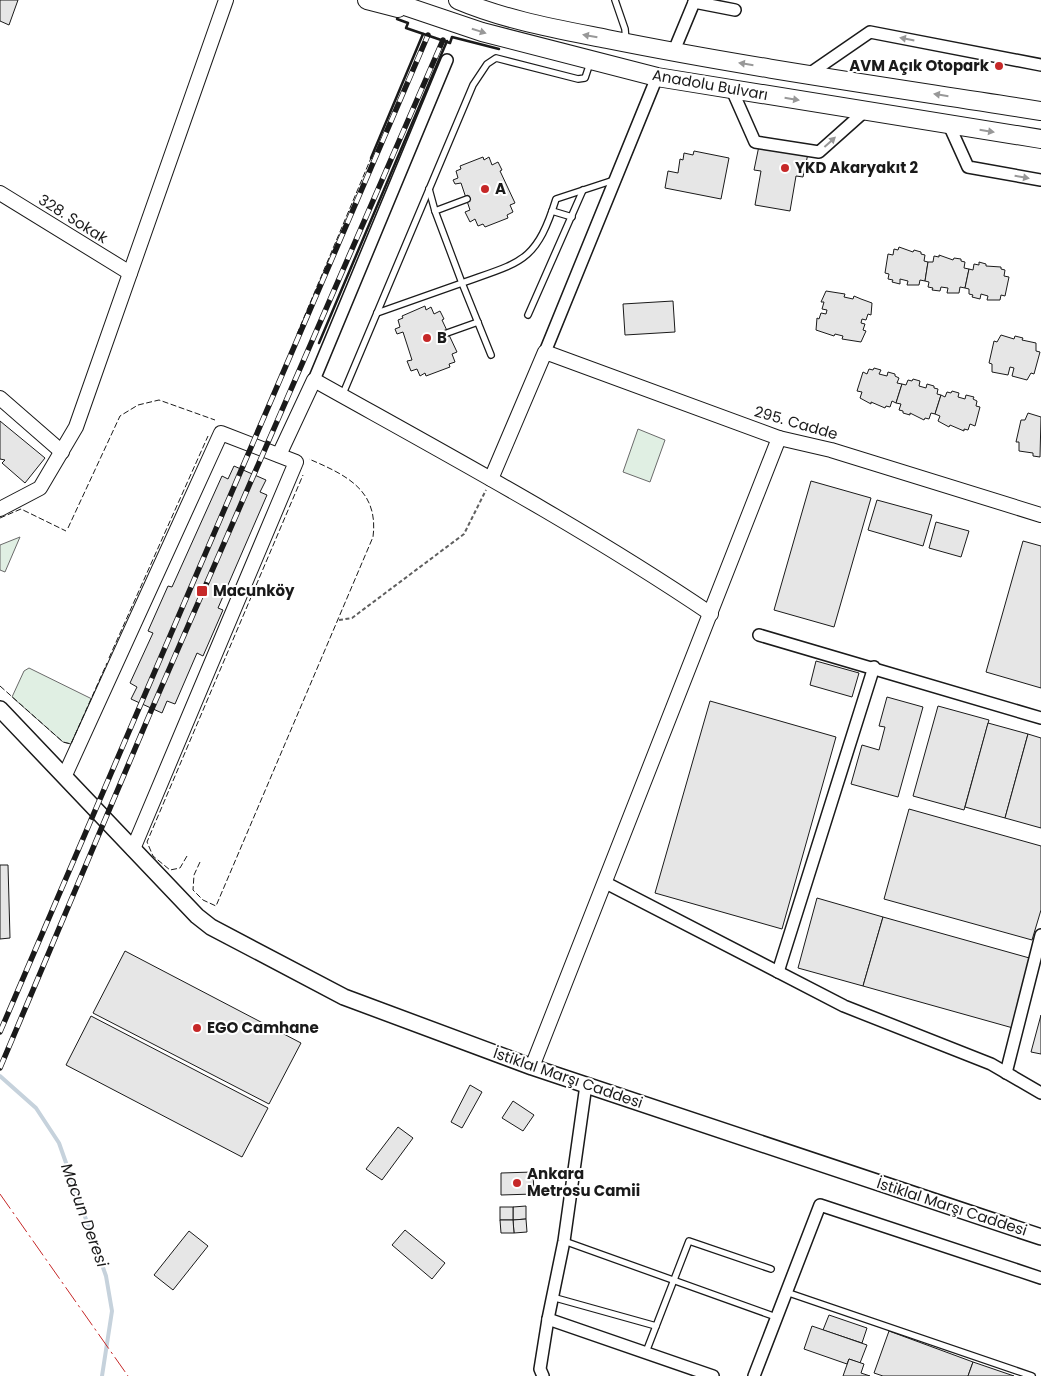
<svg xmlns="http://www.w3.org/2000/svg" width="1041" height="1376" font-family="Poppins,sans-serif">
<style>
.green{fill:#e0efe3;stroke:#6a6a6a}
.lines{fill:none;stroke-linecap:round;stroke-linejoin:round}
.stream{stroke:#c6d2dc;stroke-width:4}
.building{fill:#e6e6e6;stroke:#1a1a1a}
.service-casing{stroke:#1a1a1a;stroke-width:8}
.minor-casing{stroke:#1a1a1a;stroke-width:14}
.tertiary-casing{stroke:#1a1a1a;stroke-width:16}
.secondary-casing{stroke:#1a1a1a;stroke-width:18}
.primary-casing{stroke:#1a1a1a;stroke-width:20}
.path{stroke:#5f5f5f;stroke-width:2;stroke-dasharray:4 2.5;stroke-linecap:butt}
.service{stroke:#fff;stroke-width:5.5}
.minor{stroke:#fff;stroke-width:11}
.tertiary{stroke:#fff;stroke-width:14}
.secondary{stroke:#fff;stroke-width:15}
.primary{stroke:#fff;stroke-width:18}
.rail-casing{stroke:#1a1a1a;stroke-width:5.5}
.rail{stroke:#fff;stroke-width:4;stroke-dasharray:11;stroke-linecap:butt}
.fence{stroke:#1a1a1a;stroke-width:1;stroke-dasharray:6 2.5;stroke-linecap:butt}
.wall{stroke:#1a1a1a;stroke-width:2.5}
.power{stroke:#c62828;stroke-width:1;stroke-dasharray:18 4 2.5 4;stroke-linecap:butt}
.oneway{fill:#989898}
.poi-dot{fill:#c62828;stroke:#fff;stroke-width:2}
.labels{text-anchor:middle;stroke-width:4;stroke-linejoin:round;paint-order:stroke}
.poi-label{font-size:15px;font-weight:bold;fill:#1a1a1a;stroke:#fff;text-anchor:start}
.street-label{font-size:15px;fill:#1a1a1a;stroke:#fff}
.water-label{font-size:16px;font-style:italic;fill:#1a1a1a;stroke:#fff}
</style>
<rect width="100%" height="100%" fill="#fff"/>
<g class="green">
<polygon points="638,429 665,440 650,482 623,472"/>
<polygon points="20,537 5,572 0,570 0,545"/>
<polygon points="29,668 92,699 71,744 63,742 12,697 24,671"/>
</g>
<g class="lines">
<polyline class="stream" points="0,1076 36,1108 59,1143 106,1276 112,1311 102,1376"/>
</g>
<g class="building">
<polygon points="0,0 18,0 9,25 0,21"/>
<polygon points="760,141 809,149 803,177 796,176 790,211 755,205 761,171 754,170"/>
<polygon points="694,151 729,158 721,199 665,188 668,171 678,173 680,159 683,160 684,153 693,155"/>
<polygon points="483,157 484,160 489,157 492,165 498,162 502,170 500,171 515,203 510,205 513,212 507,215 508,218 485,227 483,224 478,226 475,219 470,222 465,212 470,210 461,183 455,184 453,180 458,178 456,171 461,169 460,166"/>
<polygon points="899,247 913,252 914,250 921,252 921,254 925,255 924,261 928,262 925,281 920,280 919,285 907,285 908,281 900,279 900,284 892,282 893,280 888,279 889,274 885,273 888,254 893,255 894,249 898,250"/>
<polygon points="939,255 953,260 954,258 961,259 961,261 965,262 964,268 969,269 965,288 960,287 959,293 947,293 948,288 941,287 940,291 932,290 933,288 928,287 929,282 925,281 928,262 933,262 934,256 939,257"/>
<polygon points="979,262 986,264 986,266 1001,267 1001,269 1005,270 1004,276 1009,277 1005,296 1001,295 1000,300 987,300 988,296 981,294 980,299 972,297 973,295 969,294 969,289 965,288 969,269 973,270 974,264 979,265"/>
<polygon points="826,291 845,294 844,297 853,299 854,296 861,299 872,303 871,315 868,314 866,320 862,319 861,323 865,324 863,330 866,331 861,342 842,339 843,336 835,334 834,336 816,330 817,318 819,319 821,313 826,314 827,310 822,309 824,302 821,302"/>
<polygon points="673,301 675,332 625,335 623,304"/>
<polygon points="425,306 426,310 431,307 434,314 440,311 444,319 442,320 457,352 452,354 455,362 449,364 450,367 426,376 425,373 420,376 417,369 411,371 407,361 412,360 403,332 397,334 395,329 400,327 398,320 403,318 402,316"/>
<polygon points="1001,335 1014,339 1015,336 1023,338 1022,340 1036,343 1036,351 1040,352 1034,374 1031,373 1027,380 1012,376 1014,368 1010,367 1008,375 992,372 992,364 989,363 994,341 997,342"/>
<polygon points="874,368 881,370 879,374 887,376 888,372 895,374 895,376 899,378 897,383 902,384 896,403 892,401 890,407 886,406 885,408 871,402 871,404 860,398 862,392 857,391 863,372 867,374 869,369 873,370"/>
<polygon points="913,379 920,381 919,386 926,388 927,384 934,386 934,388 938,389 937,394 941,395 935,414 931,413 929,419 925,418 924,420 910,413 910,415 903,413 903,411 899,410 901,404 896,403 902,384 906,385 908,380 912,381"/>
<polygon points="952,391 959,393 958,397 965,399 966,395 974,397 973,399 977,401 976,406 980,407 975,426 970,424 968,430 964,429 964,431 950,425 949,427 938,421 940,416 935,414 941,395 945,397 947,392 951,393"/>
<polygon points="1028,413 1041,417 1040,457 1033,456 1033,453 1019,451 1019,442 1016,442 1021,420 1025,420"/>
<polygon points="0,421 45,458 25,483 2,463 5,460 0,459"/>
<polygon points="234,466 266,480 260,492 267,495 218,608 223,610 203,656 197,653 175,704 167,701 162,713 131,699 137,687 130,683 153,633 148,631 168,586 172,587 222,476 228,479"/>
<polygon points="811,481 871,498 834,627 774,610"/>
<polygon points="877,500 932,515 923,546 868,530"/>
<polygon points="936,522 969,531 961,557 929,548"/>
<polygon points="1023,541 1041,546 1041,688 986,672"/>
<polygon points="816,661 859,673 852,697 810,685"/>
<polygon points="887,697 923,707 898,797 851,784 862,745 879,750 885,727 879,726"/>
<polygon points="710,701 836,737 782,929 655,893"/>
<polygon points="938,706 989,720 964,810 913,796"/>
<polygon points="988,723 1028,734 1005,818 965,807"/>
<polygon points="1028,734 1041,738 1041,828 1005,818"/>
<polygon points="909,809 1041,846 1041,910 1032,940 884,899"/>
<polygon points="0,865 8,865 10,938 0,939"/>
<polygon points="817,898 883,917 863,986 798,968"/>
<polygon points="883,917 1033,959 1013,1028 863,986"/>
<polygon points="125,951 301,1043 269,1104 93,1013"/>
<polygon points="1041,1015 1041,1054 1031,1052"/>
<polygon points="91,1016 268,1108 242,1157 66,1065"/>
<polygon points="470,1085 482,1092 462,1128 451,1122"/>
<polygon points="513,1101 534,1115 523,1131 502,1118"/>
<polygon points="398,1127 413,1138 382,1180 366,1169"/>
<polygon points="533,1172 534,1194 501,1195 501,1173"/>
<polygon points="526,1206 526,1219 513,1220 513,1207"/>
<rect x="500" y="1207" width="13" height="13"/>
<polygon points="526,1219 527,1232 514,1233 513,1220"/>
<polygon points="500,1220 513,1220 514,1233 501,1233"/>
<polygon points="405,1230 445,1263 432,1279 392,1245"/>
<polygon points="189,1231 208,1246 173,1290 154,1275"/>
<polygon points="829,1315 867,1328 862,1343 823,1330"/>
<polygon points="812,1326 867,1345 860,1363 849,1359 847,1364 804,1349"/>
<polygon points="889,1331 973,1362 968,1376 883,1376 874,1373"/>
<polygon points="849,1359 864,1364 861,1373 870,1376 843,1376"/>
<polygon points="973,1362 1014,1376 968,1376"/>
</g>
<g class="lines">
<g class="service-casing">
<g id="service">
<polyline points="615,0 625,29 626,41"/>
<polyline points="429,189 435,211"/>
<path d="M467,199L435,211L462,283C521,262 536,263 556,199L614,180"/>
<polyline points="552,211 572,217"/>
<polyline points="377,313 462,283 491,355"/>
<polyline points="528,315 583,190"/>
<polyline points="447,333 478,322"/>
<polyline points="342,396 473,85 487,64 496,58 578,79 585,78 590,63"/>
<polyline points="564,1241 776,1317"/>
<polyline points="786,1292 1032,1376"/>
<polyline points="552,1297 656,1326"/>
<polyline points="646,1352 689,1241 771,1269"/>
</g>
</g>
<g class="minor-casing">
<g id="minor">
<polyline points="694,2 735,10"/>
<polyline points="673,53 695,0"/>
<polyline points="809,74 870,32 1041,65"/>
<polyline points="732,90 755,142 819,152 865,111"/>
<polyline points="949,125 968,167 1041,180"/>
<polyline points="545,352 657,77"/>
<polyline points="314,380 447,60"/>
<polyline points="759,635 1041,718"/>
<polyline points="606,883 844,1006 991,1064 1041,1093"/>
<polyline points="778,972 874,667"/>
<polyline points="1006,1073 1041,935"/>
<polyline points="548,1319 713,1376"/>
<polyline points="543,1376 540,1369 548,1319 564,1241 586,1085"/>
<polyline points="754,1376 820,1205 1041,1278"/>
</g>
</g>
<g class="tertiary-casing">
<g id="tertiary">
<polyline points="0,193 130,273"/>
<polyline points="0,398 62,452"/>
<path d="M279,455L314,380C448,455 584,528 711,614"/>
<polyline points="491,479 545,352 779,438 831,450 1041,515"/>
<polyline points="0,509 40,488 76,427 226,0"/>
<polyline points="65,775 221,433 296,462 133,849"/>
<polyline points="532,1067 779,438"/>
</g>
</g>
<g class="secondary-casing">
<polyline id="secondary" points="0,709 197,916 211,927 344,997 532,1067 1041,1237"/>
</g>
<g class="primary-casing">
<g id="primary">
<polyline points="367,0 398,8"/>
<polyline points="387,0 482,32 657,77 1041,139"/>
<path d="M458,0C505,20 557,29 607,39C751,68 896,88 1041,111"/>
</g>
</g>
<polyline class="path" points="339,620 352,618 464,534 486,490"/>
<use href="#service" class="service"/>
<use href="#minor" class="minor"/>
<use href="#tertiary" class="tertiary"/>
<use href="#secondary" class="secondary"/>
<use href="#primary" class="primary"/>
<g class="rail-casing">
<g id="rail">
<polyline points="0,1032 428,35"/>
<polyline points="0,1068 151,711 443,40"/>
</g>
</g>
<use href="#rail" class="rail"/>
<g class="fence">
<polyline points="297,334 371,158"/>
<polyline points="0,518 21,509 66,531"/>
<polyline points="68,528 120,416 138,405 159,400 215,420"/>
<polyline points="109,658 208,436"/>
<polyline points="0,686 63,742 71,744 107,663"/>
<polyline points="187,856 180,868 170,870 153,856 147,842 303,475"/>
<path d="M200,862L194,875L193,890L203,900L216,906L373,537C379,490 346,475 309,459"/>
</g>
<g class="wall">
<polyline points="397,19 408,23 406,28 450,43 452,37 499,49"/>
<polyline points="371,158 423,34"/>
<polyline points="319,343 447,41"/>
</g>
<polyline class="power" points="0,1194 128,1376"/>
</g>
<defs><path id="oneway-solid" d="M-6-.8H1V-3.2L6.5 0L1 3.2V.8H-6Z" transform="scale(1.25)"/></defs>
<g class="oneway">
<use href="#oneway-solid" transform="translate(479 31) rotate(17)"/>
<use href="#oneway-solid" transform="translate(590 36) rotate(-170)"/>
<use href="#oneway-solid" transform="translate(907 39) rotate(-169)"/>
<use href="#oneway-solid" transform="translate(746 64) rotate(-171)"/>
<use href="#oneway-solid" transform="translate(941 95) rotate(-171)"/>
<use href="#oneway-solid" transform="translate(792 99) rotate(9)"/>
<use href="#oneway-solid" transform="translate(987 131) rotate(9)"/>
<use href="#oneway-solid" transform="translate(830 142) rotate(-42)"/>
<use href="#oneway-solid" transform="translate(1022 177) rotate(10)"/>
</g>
<g class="poi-dot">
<circle cx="999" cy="66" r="5"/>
<circle cx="785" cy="168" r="5"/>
<circle cx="485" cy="189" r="5"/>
<circle cx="427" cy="338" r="5"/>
<rect x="196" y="585" width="12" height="12" rx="2.5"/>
<circle cx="197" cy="1028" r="5"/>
<circle cx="517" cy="1183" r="5"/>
</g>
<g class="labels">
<g class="poi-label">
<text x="989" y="71" text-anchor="end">AVM Açık Otopark</text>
<text x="795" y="173">YKD Akaryakıt 2</text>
<text x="495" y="194">A</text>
<text x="437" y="343">B</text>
<text x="213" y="596">Macunköy</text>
<text x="207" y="1033">EGO Camhane</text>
<text x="527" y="1179">Ankara<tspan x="527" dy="17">Metrosu Camii</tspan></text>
</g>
<g class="street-label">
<text transform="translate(710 85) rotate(10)" y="5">Anadolu Bulvarı</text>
<text transform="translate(73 219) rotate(32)" y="5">328. Sokak</text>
<text transform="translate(796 423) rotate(16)" y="5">295. Cadde</text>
<text transform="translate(568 1078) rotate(19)" y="5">İstiklal Marşı Caddesi</text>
<text transform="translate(952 1207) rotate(18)" y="5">İstiklal Marşı Caddesi</text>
</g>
<g class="water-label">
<text transform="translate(85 1215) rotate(70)" y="6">Macun Deresi</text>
</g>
</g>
</svg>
